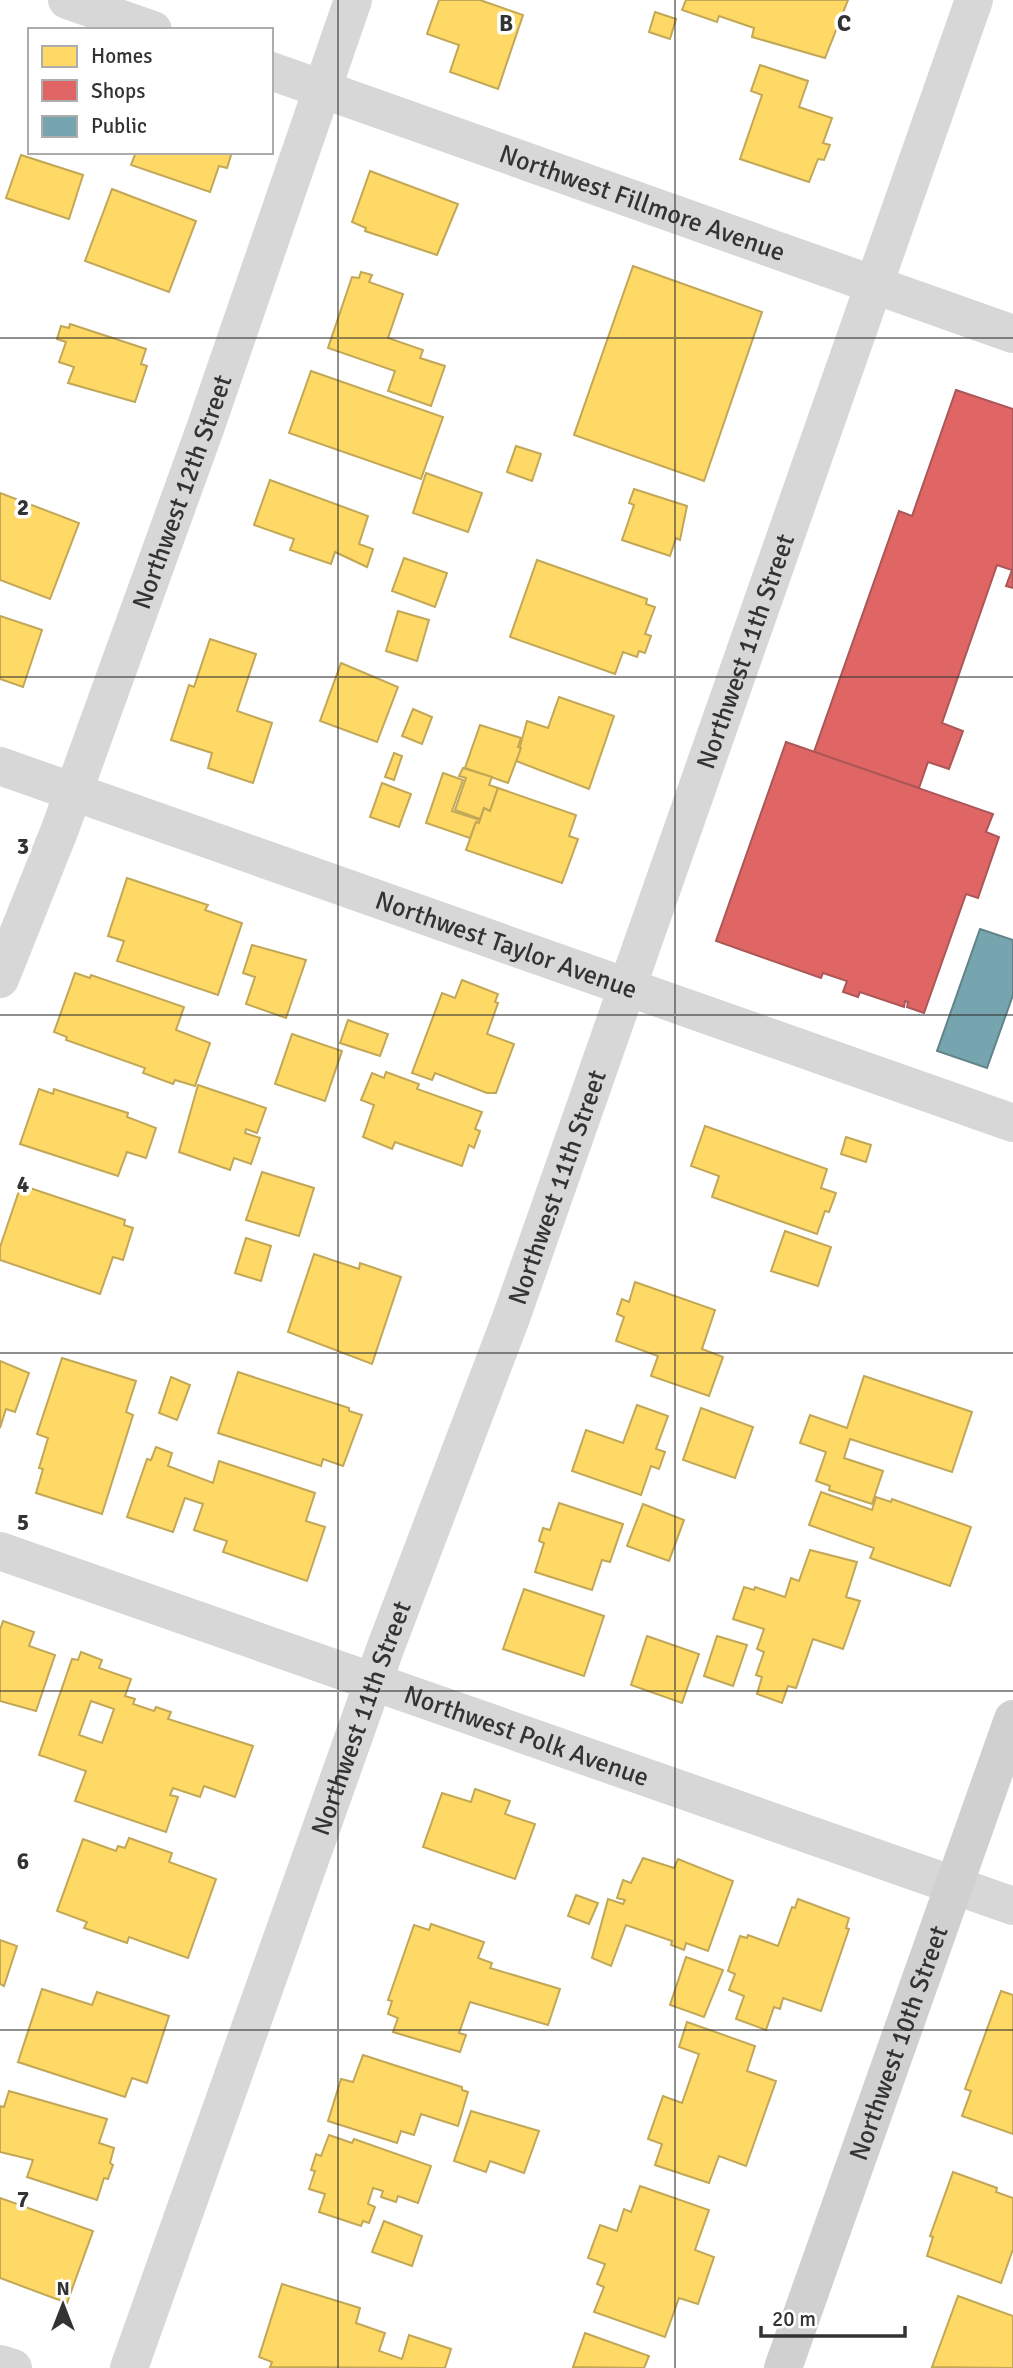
<svg xmlns="http://www.w3.org/2000/svg" width="1013" height="2368" font-family="Signika,sans-serif">
<style>
.homes{fill:#ffd966;stroke:#c2a757;stroke-width:2;fill-rule:evenodd}
.shops{fill:#e06666;stroke:#ac5757;stroke-width:2}
.public{fill:#76a5af;stroke:#62838a;stroke-width:2}
.lines{fill:none;stroke-linecap:round;stroke-linejoin:round}
.street{stroke:#d7d7d7;stroke-width:38}
.secondary{stroke:#d0d0d0;stroke-width:38}
.grid{fill:none;stroke:#333;stroke-width:2;stroke-opacity:0.55}
.labels{text-anchor:middle;stroke-width:7;stroke-linejoin:round;paint-order:stroke}
.street-label{font-size:26px;fill:#333;stroke:#fff}
.grid-label{font-size:23px;text-anchor:middle;font-weight:bold;fill:#333;stroke:#fff;stroke-width:7;stroke-linejoin:round;paint-order:stroke}
</style>
<rect width="100%" height="100%" fill="#fff"/>
<g class="homes">
<polygon points="439,0 480,0 523,15 498,89 450,72 459,45 427,34"/>
<polygon points="686,0 848,0 825,58 752,37 754,28 719,16 717,22 682,10"/>
<polygon points="655,12 676,19 670,39 649,32"/>
<polygon points="760,65 808,81 799,107 832,118 823,143 830,145 824,160 818,159 809,182 740,159 762,95 751,91"/>
<polygon points="136,152 232,152 227,168 219,166 210,192 131,165"/>
<polygon points="21,155 83,175 69,219 6,198"/>
<polygon points="370,171 458,204 437,255 365,231 366,228 352,222"/>
<polygon points="112,189 196,221 169,292 85,261"/>
<polygon points="633,266 762,312 704,481 574,435"/>
<polygon points="361,272 372,275 369,282 403,294 388,338 423,350 420,358 445,366 431,406 388,391 395,371 328,348 352,277 359,278"/>
<polygon points="70,324 146,349 141,364 147,366 135,402 68,383 74,367 59,362 66,342 57,339 61,326 69,328"/>
<polygon points="311,371 443,417 421,479 289,433"/>
<polygon points="516,446 541,454 532,481 507,472"/>
<polygon points="426,473 482,493 468,532 413,513"/>
<polygon points="270,480 368,516 359,544 373,549 367,567 335,552 331,564 290,550 294,539 254,525"/>
<polygon points="634,489 687,506 680,540 676,538 670,556 622,540 634,505 629,503"/>
<polygon points="0,493 79,523 50,599 0,580"/>
<polygon points="404,558 447,573 435,607 392,591"/>
<polygon points="537,560 647,599 646,604 655,607 645,634 651,636 645,653 639,651 637,657 623,652 615,674 510,637"/>
<polygon points="398,611 429,620 417,661 386,651"/>
<polygon points="0,616 42,630 23,687 0,679"/>
<polygon points="210,639 256,654 237,711 272,723 253,783 208,768 212,753 171,740 189,685 194,687"/>
<polygon points="341,663 398,687 377,742 320,721"/>
<polygon points="559,697 614,716 589,789 516,761 527,721 548,728"/>
<polygon points="413,709 432,717 422,744 402,736"/>
<polygon points="480,725 521,738 518,747 521,748 508,783 465,768"/>
<polygon points="394,753 402,756 394,780 385,777"/>
<polygon points="463,768 492,777 489,785 498,788 490,811 484,808 480,819 455,810 466,778 459,776"/>
<polygon points="443,773 463,780 452,811 480,820 479,823 476,822 470,838 426,823"/>
<polygon points="382,783 411,794 399,827 370,817"/>
<polygon points="498,788 576,815 569,836 578,839 562,883 466,850 476,822 479,823 484,808 490,811"/>
<polygon points="127,878 208,905 205,910 242,923 218,995 117,961 124,941 108,936"/>
<polygon points="252,945 306,960 286,1018 246,1004 255,977 243,973"/>
<polygon points="75,973 90,978 91,975 184,1007 176,1030 210,1043 195,1086 175,1080 173,1084 143,1073 145,1068 66,1040 67,1037 54,1032"/>
<polygon points="462,980 498,994 495,1002 498,1003 487,1034 514,1044 496,1093 487,1093 435,1073 432,1080 412,1073 442,993 455,998"/>
<polygon points="348,1020 388,1034 380,1056 340,1043"/>
<polygon points="292,1034 342,1051 325,1101 275,1084"/>
<polygon points="386,1072 419,1084 417,1089 482,1112 475,1129 480,1131 474,1148 469,1145 462,1166 395,1142 392,1149 363,1137 374,1105 361,1100 372,1073 384,1078"/>
<polygon points="198,1085 266,1108 257,1133 246,1129 245,1133 260,1138 251,1164 234,1158 230,1170 179,1152"/>
<polygon points="39,1089 53,1094 54,1089 128,1113 127,1117 156,1128 146,1158 127,1152 118,1176 20,1144"/>
<polygon points="705,1126 827,1169 821,1188 836,1193 829,1212 825,1211 817,1234 712,1197 719,1176 691,1166"/>
<polygon points="846,1137 871,1145 866,1162 841,1154"/>
<polygon points="262,1172 314,1188 299,1236 246,1220"/>
<polygon points="21,1185 125,1220 124,1225 133,1228 123,1260 113,1257 100,1294 0,1260 0,1247"/>
<polygon points="785,1231 831,1247 818,1286 771,1271"/>
<polygon points="246,1238 271,1246 261,1281 235,1273"/>
<polygon points="314,1254 359,1269 360,1263 401,1277 372,1364 288,1332"/>
<polygon points="635,1282 715,1310 702,1349 723,1357 709,1396 651,1376 658,1356 616,1341 624,1317 617,1314 622,1299 629,1302"/>
<polygon points="62,1358 136,1381 126,1412 133,1415 102,1514 36,1493 43,1469 39,1468 48,1438 37,1434"/>
<polygon points="0,1361 29,1373 15,1412 6,1409 0,1428"/>
<polygon points="238,1372 349,1408 349,1411 362,1415 343,1466 323,1459 321,1466 218,1433"/>
<polygon points="864,1376 972,1412 952,1472 850,1439 844,1458 883,1471 872,1504 829,1490 830,1486 816,1481 826,1452 800,1443 810,1415 847,1428"/>
<polygon points="171,1377 190,1385 177,1420 159,1413"/>
<polygon points="637,1405 668,1416 656,1449 665,1452 659,1469 651,1466 641,1495 572,1471 586,1430 623,1443"/>
<polygon points="701,1408 753,1427 735,1478 683,1460"/>
<polygon points="156,1447 172,1453 168,1466 213,1483 219,1461 315,1493 306,1521 325,1527 307,1581 223,1552 227,1541 194,1530 203,1504 185,1498 173,1532 127,1517 147,1459 151,1460"/>
<polygon points="821,1492 872,1510 876,1497 891,1502 892,1499 971,1527 950,1586 870,1558 874,1548 809,1525"/>
<polygon points="559,1503 623,1524 610,1562 602,1560 592,1590 535,1572 544,1543 539,1541 543,1528 550,1530"/>
<polygon points="643,1504 684,1520 669,1561 627,1546"/>
<polygon points="810,1550 857,1562 846,1597 860,1601 843,1649 813,1639 796,1688 788,1686 782,1703 757,1694 762,1677 756,1675 764,1652 757,1649 764,1629 733,1619 744,1587 754,1590 755,1587 785,1597 791,1578 799,1581"/>
<polygon points="524,1589 604,1616 584,1676 503,1649"/>
<polygon points="3,1621 34,1632 29,1646 55,1655 36,1711 0,1701 0,1630"/>
<polygon points="647,1636 699,1654 682,1703 631,1685"/>
<polygon points="717,1636 747,1645 733,1686 704,1676"/>
<path d="M81,1652L102,1660L99,1668L131,1679L125,1696L135,1699L133,1704L154,1711L156,1707L171,1712L168,1719L253,1746L235,1797L204,1786L200,1797L173,1788L170,1795L178,1797L166,1832L75,1801L86,1771L39,1755L72,1659L78,1660ZM91,1701L114,1709L102,1743L79,1735Z"/>
<polygon points="475,1789 510,1801 505,1814 535,1824 515,1879 423,1847 442,1793 471,1802"/>
<polygon points="129,1838 172,1853 169,1862 216,1879 188,1958 129,1937 127,1943 84,1928 87,1922 57,1911 83,1839 116,1851 118,1846 125,1848"/>
<polygon points="643,1858 674,1868 678,1859 733,1881 708,1951 686,1943 684,1950 671,1945 672,1941 626,1925 611,1966 592,1958 608,1899 623,1904 625,1900 617,1898 623,1880 631,1883"/>
<polygon points="576,1895 598,1903 589,1924 568,1916"/>
<polygon points="798,1899 849,1918 846,1928 849,1929 821,2011 783,1998 780,2009 774,2007 766,2030 736,2019 744,1996 729,1990 735,1974 728,1971 740,1936 747,1938 748,1935 778,1946 792,1907 795,1908"/>
<polygon points="431,1924 484,1942 478,1958 492,1963 490,1968 560,1989 548,2025 470,2002 459,2033 466,2035 460,2052 393,2032 398,2018 388,2014 392,2001 388,2000 414,1925 429,1930"/>
<polygon points="0,1940 17,1946 4,1986 0,1984"/>
<polygon points="686,1957 723,1970 704,2017 670,2005"/>
<polygon points="42,1989 92,2005 97,1992 169,2016 147,2083 132,2078 125,2097 18,2062"/>
<polygon points="1001,1991 1013,1995 1013,2134 962,2116 971,2091 965,2089"/>
<polygon points="687,2022 755,2046 747,2071 776,2081 746,2166 719,2156 709,2183 655,2165 662,2144 648,2139 663,2096 682,2103 699,2054 679,2047"/>
<polygon points="363,2055 462,2087 462,2090 468,2092 458,2126 421,2114 414,2135 401,2131 397,2143 328,2121 341,2079 353,2082"/>
<polygon points="9,2091 107,2119 99,2143 114,2148 110,2163 113,2165 108,2179 104,2178 97,2200 27,2177 33,2160 0,2152 0,2106 4,2107"/>
<polygon points="471,2111 539,2131 524,2173 490,2161 486,2172 454,2161"/>
<polygon points="329,2135 352,2143 354,2139 431,2166 418,2203 398,2196 396,2202 381,2197 383,2191 373,2188 368,2204 375,2207 369,2223 363,2221 361,2226 319,2212 325,2194 309,2189 315,2171 311,2170 316,2154 321,2156"/>
<polygon points="953,2172 997,2188 996,2192 1013,2198 1013,2249 1001,2283 927,2256 933,2237 930,2236"/>
<polygon points="640,2186 709,2210 695,2250 714,2257 698,2304 679,2298 665,2337 594,2312 604,2287 597,2284 605,2264 588,2258 600,2225 617,2231 624,2209 631,2212"/>
<polygon points="0,2198 93,2231 67,2303 0,2278"/>
<polygon points="384,2221 422,2236 412,2266 372,2252"/>
<polygon points="282,2284 360,2308 356,2323 385,2333 379,2351 402,2359 409,2335 451,2349 445,2368 270,2367 272,2362 259,2357"/>
<polygon points="958,2296 1013,2316 1013,2368 932,2367"/>
<polygon points="585,2333 649,2356 644,2368 573,2367"/>
</g>
<g class="shops">
<polygon points="956,390 1013,409 1013,588 1006,586 1012,570 997,565 942,723 963,731 949,769 928,762 919,788 814,752 899,511 912,516"/>
<polygon points="786,742 993,814 986,832 999,837 978,898 966,894 924,1013 907,1007 908,1002 905,1001 904,1007 860,992 858,997 843,992 847,981 823,973 821,978 716,941"/>
</g>
<polygon class="public" points="980,929 1013,940 1013,995 987,1068 937,1051"/>
<g class="lines">
<g class="street">
<polyline points="67,0 153,30"/>
<path id="s1" d="M271,71L1013,334"/>
<path id="s2" d="M0,766L1013,1123"/>
<path id="s3" d="M0,979L60,829L206,426L353,0"/>
<path id="s4" d="M0,1551L1013,1906"/>
<polyline points="0,2364 13,2368"/>
<path id="s5" d="M129,2368L385,1649L511,1318L974,0"/>
</g>
<path class="secondary" id="s6" d="M783,2368L1013,1719"/>
</g>
<path class="grid" d="M338,0V2368M675,0V2368M0,338H1013M0,677H1013M0,1015H1013M0,1353H1013M0,1691H1013M0,2030H1013"/>
<g class="labels">
<g class="street-label">
<text dy="9" stroke="none"><textPath href="#s1" startOffset="394">Northwest Fillmore Avenue</textPath></text>
<text dy="9" stroke="none"><textPath href="#s3" startOffset="520">Northwest 12th Street</textPath></text>
<text dy="9" stroke="none"><textPath href="#s5" startOffset="1824">Northwest 11th Street</textPath></text>
<text dy="9" stroke="none"><textPath href="#s2" startOffset="537">Northwest Taylor Avenue</textPath></text>
<text dy="9" stroke="none"><textPath href="#s5" startOffset="1256">Northwest 11th Street</textPath></text>
<text dy="9" stroke="none"><textPath href="#s5" startOffset="690">Northwest 11th Street</textPath></text>
<text dy="9" stroke="none"><textPath href="#s4" startOffset="558">Northwest Polk Avenue</textPath></text>
<text dy="9" stroke="none"><textPath href="#s6" startOffset="345">Northwest 10th Street</textPath></text>
</g>
</g>
<g class="grid-label">
<text x="506" y="31">B</text>
<text x="844" y="31">C</text>
<text x="23" y="515">2</text>
<text x="23" y="854">3</text>
<text x="23" y="1192">4</text>
<text x="23" y="1530">5</text>
<text x="23" y="1869">6</text>
<text x="23" y="2207">7</text>
</g>
<rect x="28" y="28" width="245" height="126" fill="#ffffff" stroke="#adadad" stroke-width="2"/>
<rect x="42" y="46" width="35" height="21" fill="#ffd966" stroke="#adadad" stroke-width="2"/>
<text x="91" y="63" font-size="21" fill="#333333">Homes</text>
<rect x="42" y="80" width="35" height="21" fill="#e06666" stroke="#adadad" stroke-width="2"/>
<text x="91" y="98" font-size="21" fill="#333333">Shops</text>
<rect x="42" y="116" width="35" height="21" fill="#76a5af" stroke="#adadad" stroke-width="2"/>
<text x="91" y="133" font-size="21" fill="#333333">Public</text>
<g transform="translate(63 2305)" stroke="#ffffff" stroke-width="5" paint-order="stroke">
<path d="M0-5L12 26L0 18L-12 26Z" fill="#333333"/>
<text y="-10" font-size="19" font-weight="bold" text-anchor="middle" fill="#333333">N</text>
</g>
<path d="M761 2326v10h144v-10" fill="none" stroke="#333333" stroke-width="3.5"/>
<text x="772" y="2326" font-size="21" fill="#333333" stroke="#ffffff" stroke-width="5" paint-order="stroke">20 m</text>
</svg>
